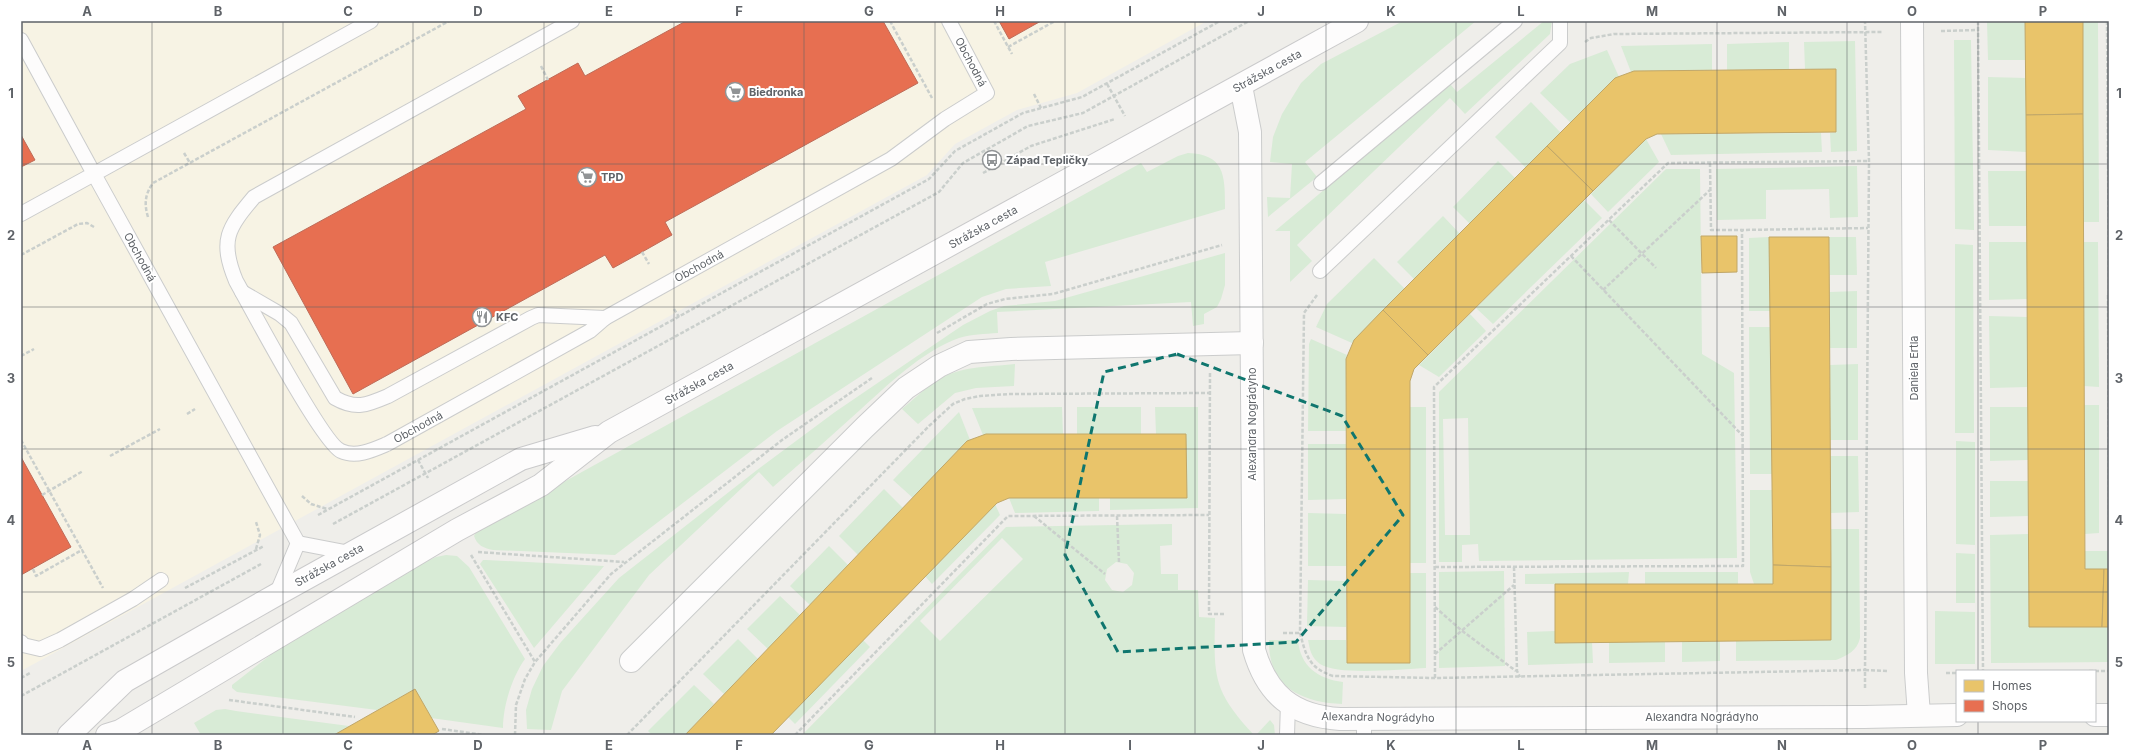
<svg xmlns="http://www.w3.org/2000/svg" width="2130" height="756" font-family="Inter,sans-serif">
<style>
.commercial{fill:#f7f3e4}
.green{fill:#d8ebd6;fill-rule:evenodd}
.homes{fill:#e9c46a;stroke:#c0a769}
.shops{fill:#e76f51;stroke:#be6b58}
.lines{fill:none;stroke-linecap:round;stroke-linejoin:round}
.lane-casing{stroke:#cbcccc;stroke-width:16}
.street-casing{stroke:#cbcccc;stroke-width:24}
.secondary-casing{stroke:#cacacb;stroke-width:24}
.path{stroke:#cacfcc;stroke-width:2.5;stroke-dasharray:4 2;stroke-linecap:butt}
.lane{stroke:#fdfcfc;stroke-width:14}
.street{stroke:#fdfcfc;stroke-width:22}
.secondary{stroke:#fdfcfc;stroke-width:22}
.marked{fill:none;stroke:#0f766e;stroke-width:3;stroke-dasharray:8 5;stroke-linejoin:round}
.grid{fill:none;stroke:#5f6368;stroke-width:1;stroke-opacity:0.55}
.labels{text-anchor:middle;stroke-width:4;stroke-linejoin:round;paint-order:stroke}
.street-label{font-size:11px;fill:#5f6368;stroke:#fff}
.poi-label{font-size:11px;font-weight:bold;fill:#5f6368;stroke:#fff;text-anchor:start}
.neatline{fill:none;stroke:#5f6368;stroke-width:1.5}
.grid-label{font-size:13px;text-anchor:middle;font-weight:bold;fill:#5f6368}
</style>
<rect width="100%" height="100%" fill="#efeeea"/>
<polygon class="commercial" points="21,21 1207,21 1077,93 1017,110 955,144 927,175 21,671"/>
<g class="green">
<polygon points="1476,21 1305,162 1317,177 1268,217 1267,197 1290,198 1292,164 1270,162 1273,137 1282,114 1301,83 1321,64 1401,22"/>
<polygon points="1544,21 1552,21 1550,34 1465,114 1450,98 1297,245 1312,261 1290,282 1290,231 1275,231 1450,84 1457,92"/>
<polygon points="1987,21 2025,21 2026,60 1988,60"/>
<polygon points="2083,21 2098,21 2099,222 2083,222"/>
<polygon points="1954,40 1971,40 1974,230 1955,229"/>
<polygon points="1855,41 1857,151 1831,152 1830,133 1836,132 1836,69 1805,69 1804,42"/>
<polygon points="1789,42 1789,69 1727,70 1727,44"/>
<polygon points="1712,44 1712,70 1631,72 1621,46"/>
<polygon points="1607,50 1619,77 1571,123 1540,93 1570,64"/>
<polygon points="1988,77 2026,78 2026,152 1988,150"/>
<polygon points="1531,102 1561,133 1526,168 1495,137"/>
<polygon points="1821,133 1822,152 1671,155 1661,134"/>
<polygon points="1646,139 1659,162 1608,212 1591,194"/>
<path d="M1188,153C1226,154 1225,178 1225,209L1045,262L1051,286L1006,289L982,297L777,431L615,555L493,550C483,548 477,545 474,536L477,530L1141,163L1147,172L1178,156Z"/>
<polygon points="1498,161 1515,178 1470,224 1453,207"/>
<polygon points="1857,166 1858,217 1830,218 1829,189 1766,190 1766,219 1717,220 1716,169"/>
<path d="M1666,169H1700L1702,354L1734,373L1737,558L1479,561L1478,544L1462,545V562H1439V392ZM1468,418L1470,535H1445L1443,419Z"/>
<polygon points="1988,171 2027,171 2027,226 1989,226"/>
<polygon points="1584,200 1602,218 1493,324 1476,308"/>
<polygon points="1443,216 1460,234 1414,279 1397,262"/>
<polygon points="1769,237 1770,311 1749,311 1749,238"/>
<polygon points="1829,237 1856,237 1857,275 1830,275"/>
<polygon points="1989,242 2027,242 2027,299 1989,300"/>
<polygon points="2084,242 2098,242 2099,387 2084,386"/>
<polygon points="1955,244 1973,245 1974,433 1955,433"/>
<path d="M1225,253V285L1221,299L1217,307L1204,314V324L1193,326L1191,302L997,312L998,333C985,334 971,334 959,338C921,352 889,384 860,410C831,436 802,462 773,487L759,472L649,575L562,691L551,730L527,729L526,710L532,689L543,666L561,642L619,578L757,470L835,412L904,365L963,325L990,311L1004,306L1055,301Z"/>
<polygon points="1374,258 1405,289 1352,343 1316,327 1327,304"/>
<polygon points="1857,291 1857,348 1830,348 1830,292"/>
<polygon points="1470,314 1486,331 1439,377 1419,365"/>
<polygon points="1989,316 2027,317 2028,387 1990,388"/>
<polygon points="1749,327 1770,327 1772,474 1750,474"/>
<polygon points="1311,339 1347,355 1346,359 1346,431 1308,431 1309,344"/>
<path d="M1015,364L1014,386L976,388L955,393L918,424L902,409C913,400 924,389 936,381C959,366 988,367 1015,364Z"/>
<polygon points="1858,364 1858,440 1830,440 1830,365"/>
<polygon points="2084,405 2099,405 2099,533 2085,534"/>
<polygon points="1062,407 1063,434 983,435 972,408"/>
<rect x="1077" y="407" width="64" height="27"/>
<polygon points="1155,407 1198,407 1198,508 1110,510 1110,498 1186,498 1186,434 1156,434"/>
<polygon points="1409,407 1426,407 1426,563 1410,563"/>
<polygon points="1990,407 2028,407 2028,460 1990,461"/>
<polygon points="959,412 970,440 913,498 893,480"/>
<polygon points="1956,441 1975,442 1975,545 1956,544"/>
<polygon points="1308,444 1346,444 1346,499 1308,500"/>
<polygon points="1830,456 1858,456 1859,512 1831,513"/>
<polygon points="1990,481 2028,481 2029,516 1990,517"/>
<polygon points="884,489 903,508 858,555 839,536"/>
<polygon points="1772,490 1773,584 1754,584 1750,572 1750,490"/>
<polygon points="1009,498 1099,498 1099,511 1015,513"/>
<polygon points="995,504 1000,515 932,584 925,576"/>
<polygon points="1308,513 1346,514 1346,566 1308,566"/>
<path d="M1172,524V545L1160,546L1161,574H1178V590H1198L1199,617L1215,618C1214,676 1212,690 1254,735H802L1006,527ZM1002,538L1023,559L940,641L920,621ZM1116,562L1127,564L1134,573L1132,585L1123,592L1112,590L1105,580L1107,569Z"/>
<path d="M1831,529H1859L1860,638C1857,651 1848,655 1836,660L1736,661V641L1831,640Z"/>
<polygon points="2029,534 2029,627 2109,627 2109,662 1991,663 1990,535"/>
<polygon points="829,546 848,565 810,605 790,586"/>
<rect x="2085" y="551" width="24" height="18"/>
<polygon points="1956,553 1975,554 1975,603 1956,603"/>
<path d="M446,555L457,556L469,567L525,659C512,677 503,706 503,728L431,718L415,689L377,710L237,692L232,688V685L300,632L411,569L436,557Z"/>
<polygon points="483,560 486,560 604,566 534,648 482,567 480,564"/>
<polygon points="1504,571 1505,666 1439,668 1439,572"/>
<polygon points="1629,572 1628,584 1525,584 1525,574"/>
<rect x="1645" y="572" width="93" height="12"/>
<path d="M1410,573H1426V668C1402,669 1338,676 1320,664C1311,657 1310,650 1308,640H1346L1347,663H1410Z"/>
<polygon points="1308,580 1346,581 1346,627 1307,626"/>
<polygon points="780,596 800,615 768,649 747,629"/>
<polygon points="1935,611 1975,612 1975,664 1935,664"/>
<polygon points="1555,631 1555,643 1592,642 1593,663 1528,665 1527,632"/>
<polygon points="738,639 758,659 724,694 703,674"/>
<polygon points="863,640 870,647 795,724 788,717"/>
<path d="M1269,640H1298C1300,666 1318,679 1343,682L1342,704C1301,702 1268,687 1269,640Z"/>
<polygon points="1720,641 1720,661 1682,662 1682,642"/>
<polygon points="1609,642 1665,642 1665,662 1609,663"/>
<polygon points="694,685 714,704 685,735 652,735 648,731"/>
<polygon points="225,709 236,711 349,726 334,735 201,735 194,723 216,710"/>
<polygon points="1270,720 1274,725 1275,735 1256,735"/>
</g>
<g class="homes">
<polygon points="2025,21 2083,21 2083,114 2026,115"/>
<polygon points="1836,69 1836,132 1657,134 1646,139 1593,191 1547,146 1615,78 1634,71"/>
<polygon points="2083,114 2085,569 2104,569 2102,627 2029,627 2026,115"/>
<polygon points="1547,146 1593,191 1428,355 1383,310"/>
<polygon points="1701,236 1737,236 1737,272 1702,273"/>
<polygon points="1769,237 1829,237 1831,567 1773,565"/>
<polygon points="1383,310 1428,355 1414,369 1410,381 1410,663 1347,663 1346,359 1354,340"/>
<polygon points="986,434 1186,434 1187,498 1009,498 997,503 771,735 685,735 967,441"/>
<polygon points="1773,565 1831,567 1831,640 1555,643 1555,584 1773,584"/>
<polygon points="2104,569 2109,569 2109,627 2102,627"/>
<polygon points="415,689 439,731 432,735 334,735"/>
</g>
<g class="shops">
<polygon points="686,21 883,21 918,83 665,222 672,235 642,252 613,268 605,255 353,394 273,247 526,109 518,96 578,63 585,76"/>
<polygon points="999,21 1041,21 1009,39"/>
<polygon points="21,135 35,160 21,167"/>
<polygon points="21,457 71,547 21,575"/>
</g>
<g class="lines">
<g class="lane-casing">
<g id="lane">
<path d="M572,21L254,197C228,228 219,240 236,281C250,306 323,444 341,451C356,458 373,450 387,444L590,331L605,318L891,159L945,119L987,93L949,21"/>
<polyline points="21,40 94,174 21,214"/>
<polyline points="1321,183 1515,21"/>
<polyline points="1320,271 1560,43 1560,21"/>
<path d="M242,292L280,314L291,323L335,398C356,410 367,405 388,396L531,318L538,315L605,318"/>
<polyline points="298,543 94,174 371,21"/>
<polyline points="298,543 350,553"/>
<polyline points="276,595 298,543"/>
<polyline points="21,642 23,645 40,649 60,640 133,599 161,580"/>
<polyline points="1287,735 1288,703"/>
<polyline points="1364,735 1364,719"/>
</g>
</g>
<g class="street-casing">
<g id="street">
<polyline points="1912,21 1916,673 1919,715"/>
<path d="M1241,86L1250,132L1254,650C1267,695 1293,716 1340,719L1864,717L1957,715"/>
<polyline points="631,661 865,427 906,388 939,366 969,352 1011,349 1252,343"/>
<polyline points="2095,715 2109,715"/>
</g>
</g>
<g class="secondary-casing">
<g id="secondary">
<polyline points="69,735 125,681 276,595 521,459 595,437"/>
<polyline points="107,735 120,731 457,530 541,485 609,432 1357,21"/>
</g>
</g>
<g class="path">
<polyline points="890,21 932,98"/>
<polyline points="994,21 1012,54"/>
<polyline points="1978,21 1983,671"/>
<polyline points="2107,21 2109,295"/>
<polyline points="1941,31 1978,30"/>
<polyline points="1585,42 1591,38 1614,34 1883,32"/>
<polyline points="1008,47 1055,21"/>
<polyline points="541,66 548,80"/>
<polyline points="1107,84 1125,116"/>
<polyline points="1034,94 1041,108"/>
<polyline points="184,153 190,163"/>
<polyline points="1710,163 1711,230 1742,230"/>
<polyline points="983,173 1031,146 1115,119"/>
<path d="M148,217C144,204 145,194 153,183L449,21"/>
<polyline points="1609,220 1656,268"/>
<polyline points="642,252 649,264"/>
<polyline points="21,255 78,224 87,223 94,227"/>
<polyline points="1571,256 1743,436"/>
<polyline points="1603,290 1710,190"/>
<path d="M1317,295L1304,313L1300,633C1306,656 1309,668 1333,676L1435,678L1865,670L1869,161L1865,21"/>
<polyline points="2108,295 2109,523"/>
<polyline points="674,309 679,317"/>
<polyline points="937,333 987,304 1005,299 1053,294 1222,245"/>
<polyline points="21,356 34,349"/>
<polyline points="1210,373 1209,614 1225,614"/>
<polyline points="187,414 195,409"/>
<polyline points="21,440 82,550"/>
<polyline points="110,456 160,429"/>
<polyline points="418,460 428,478"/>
<polyline points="42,495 83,471"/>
<polyline points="302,496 311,504 327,509"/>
<polyline points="318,515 929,179 955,151 1023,113 1082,97 1220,21"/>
<polyline points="1034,516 1105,574"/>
<polyline points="1117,516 1119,562"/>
<polyline points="333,524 939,192 963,163 1028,126 1083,113 1249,21"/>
<polyline points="256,549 260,535 256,522"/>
<polyline points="478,552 624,562"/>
<polyline points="471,555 535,662"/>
<polyline points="1435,567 1743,566 1742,230 1868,228"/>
<polyline points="1514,567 1517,671 1520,677"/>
<polyline points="33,569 36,576 82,550 103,588"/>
<polyline points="185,588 264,546"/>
<polyline points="1435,607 1461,630 1516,671"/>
<polyline points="1283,633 1300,633"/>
<polyline points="1435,654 1514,585"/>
<polyline points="2089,671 2109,671"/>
<polyline points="1946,673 1957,673"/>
<polyline points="21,678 30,673"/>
<polyline points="1435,678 1434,387 1668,163 1869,161"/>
<polyline points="1865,688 1865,670 1887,671"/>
<polyline points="21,696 261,564"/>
<polyline points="229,700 355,717"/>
<polyline points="442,729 484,735"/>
<polyline points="515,735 516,705 525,679 535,662 611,574 782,440 872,378"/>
<polyline points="627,735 929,426 953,404 965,399 980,396 1009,394 1210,393"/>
<polyline points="795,735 1008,516 1209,515"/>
</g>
<use href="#lane" class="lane"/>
<use href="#street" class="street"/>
<use href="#secondary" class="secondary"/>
</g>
<path class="marked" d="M1177,354L1342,416L1403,515L1296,642L1118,652L1065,555L1104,372Z"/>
<path class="grid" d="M152,21V735M283,21V735M413,21V735M544,21V735M674,21V735M804,21V735M935,21V735M1065,21V735M1195,21V735M1326,21V735M1456,21V735M1586,21V735M1717,21V735M1847,21V735M1978,21V671M21,164H2109M21,307H2109M21,449H2109M21,592H2109M1978,721V735"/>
<defs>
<g id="supermarket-ring" transform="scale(1)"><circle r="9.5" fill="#fff" stroke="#919496" stroke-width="1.5"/><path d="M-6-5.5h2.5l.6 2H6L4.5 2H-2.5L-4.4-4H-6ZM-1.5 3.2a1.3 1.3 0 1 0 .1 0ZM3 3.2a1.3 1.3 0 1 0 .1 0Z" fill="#919496"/></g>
<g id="bus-ring" transform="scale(1)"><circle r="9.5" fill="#fff" stroke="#919496" stroke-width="1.5"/><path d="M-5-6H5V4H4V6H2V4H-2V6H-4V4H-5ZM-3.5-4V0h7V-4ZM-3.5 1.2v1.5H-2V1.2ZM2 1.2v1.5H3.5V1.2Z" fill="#919496"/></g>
<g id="restaurant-ring" transform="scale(1)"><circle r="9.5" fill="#fff" stroke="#919496" stroke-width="1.5"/><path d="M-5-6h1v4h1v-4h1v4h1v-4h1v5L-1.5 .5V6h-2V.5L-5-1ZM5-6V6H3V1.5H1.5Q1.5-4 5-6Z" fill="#919496"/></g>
</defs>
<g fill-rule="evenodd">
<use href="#supermarket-ring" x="735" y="92"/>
<use href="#bus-ring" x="992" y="160"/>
<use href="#supermarket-ring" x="587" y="177"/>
<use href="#restaurant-ring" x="482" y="317"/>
</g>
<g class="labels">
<g class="street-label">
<text transform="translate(971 62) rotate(62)" y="4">Obchodná</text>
<text transform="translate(1267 71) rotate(-29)" y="4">Strážska cesta</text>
<text transform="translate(983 227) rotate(-29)" y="4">Strážska cesta</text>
<text transform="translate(140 257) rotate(61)" y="4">Obchodná</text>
<text transform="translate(699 266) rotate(-29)" y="4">Obchodná</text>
<text transform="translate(1914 368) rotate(-90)" y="4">Daniela Ertla</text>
<text transform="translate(699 383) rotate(-29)" y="4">Strážska cesta</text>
<text transform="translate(1252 424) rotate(-90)" y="4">Alexandra Nográdyho</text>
<text transform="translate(418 427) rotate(-29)" y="4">Obchodná</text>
<text transform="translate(329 565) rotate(-29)" y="4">Strážska cesta</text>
<text transform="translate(1378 717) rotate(1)" y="4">Alexandra Nográdyho</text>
<text x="1702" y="721">Alexandra Nográdyho</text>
</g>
<g class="poi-label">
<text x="749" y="96">Biedronka</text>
<text x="1006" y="164">Západ Tepličky</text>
<text x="601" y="181">TPD</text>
<text x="496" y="321">KFC</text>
</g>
</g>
<rect width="2130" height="756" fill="none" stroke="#ffffff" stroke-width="44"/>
<rect x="1956" y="670" width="140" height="52" fill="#ffffff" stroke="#bfc1c3"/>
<rect x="1964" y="680" width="20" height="12" fill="#e9c46a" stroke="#bfc1c3"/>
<text x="1992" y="690" font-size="12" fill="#5f6368">Homes</text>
<rect x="1964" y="700" width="20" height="12" fill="#e76f51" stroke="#bfc1c3"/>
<text x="1992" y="710" font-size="12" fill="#5f6368">Shops</text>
<rect x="22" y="22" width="2086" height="712" class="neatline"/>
<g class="grid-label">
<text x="87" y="16">A</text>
<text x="218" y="16">B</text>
<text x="348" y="16">C</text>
<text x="478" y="16">D</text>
<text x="609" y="16">E</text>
<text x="739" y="16">F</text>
<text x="869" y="16">G</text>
<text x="1000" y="16">H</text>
<text x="1130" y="16">I</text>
<text x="1261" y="16">J</text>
<text x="1391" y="16">K</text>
<text x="1521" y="16">L</text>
<text x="1652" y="16">M</text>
<text x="1782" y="16">N</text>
<text x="1912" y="16">O</text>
<text x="2043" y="16">P</text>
<text x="11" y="98">1</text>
<text x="2119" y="98">1</text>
<text x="11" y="240">2</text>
<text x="2119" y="240">2</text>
<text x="11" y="383">3</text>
<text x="2119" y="383">3</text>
<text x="11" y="525">4</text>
<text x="2119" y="525">4</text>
<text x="11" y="667">5</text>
<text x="2119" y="667">5</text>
<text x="87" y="750">A</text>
<text x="218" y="750">B</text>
<text x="348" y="750">C</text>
<text x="478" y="750">D</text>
<text x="609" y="750">E</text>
<text x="739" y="750">F</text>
<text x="869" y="750">G</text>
<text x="1000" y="750">H</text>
<text x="1130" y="750">I</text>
<text x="1261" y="750">J</text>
<text x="1391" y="750">K</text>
<text x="1521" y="750">L</text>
<text x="1652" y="750">M</text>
<text x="1782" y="750">N</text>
<text x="1912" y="750">O</text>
<text x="2043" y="750">P</text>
</g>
</svg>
